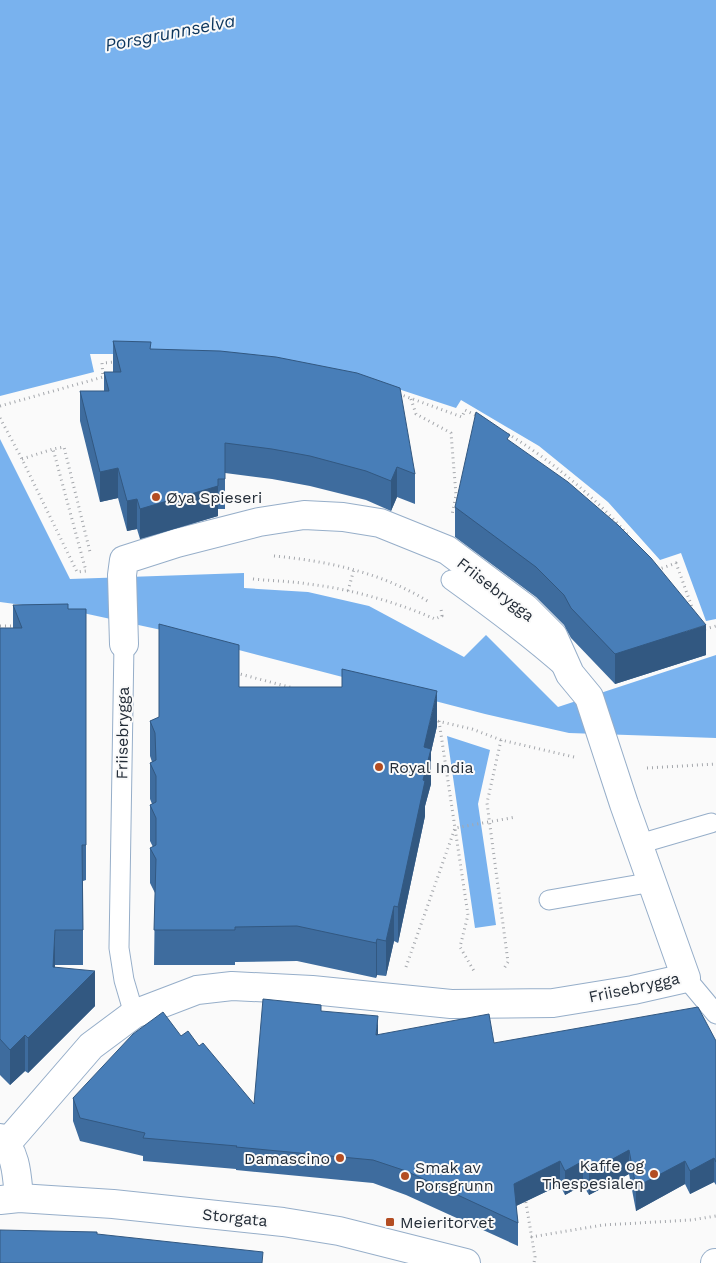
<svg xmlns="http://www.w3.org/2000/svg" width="716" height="1263" font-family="'Work Sans',sans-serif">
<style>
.water{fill:#79b2ee}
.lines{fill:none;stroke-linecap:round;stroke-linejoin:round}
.lane-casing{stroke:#96aec9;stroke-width:21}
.street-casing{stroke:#96aec9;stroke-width:30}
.secondary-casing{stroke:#96aec9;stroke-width:30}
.path{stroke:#a5a8ad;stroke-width:3;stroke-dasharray:1 4;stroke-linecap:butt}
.lane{stroke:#fff;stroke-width:19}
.street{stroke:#fff;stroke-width:28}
.secondary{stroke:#fff;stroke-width:28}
.wall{fill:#3e6c9e}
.shaded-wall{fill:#325881}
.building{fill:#487eb8;stroke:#325881}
.poi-dot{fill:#b34d22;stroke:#fafafa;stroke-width:2}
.labels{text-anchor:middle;stroke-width:4;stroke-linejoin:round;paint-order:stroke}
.poi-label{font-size:16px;fill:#242d38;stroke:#fafafa;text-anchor:start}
.street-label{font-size:16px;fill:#242d38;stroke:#fafafa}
.water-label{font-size:18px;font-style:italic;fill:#0e375e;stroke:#fafafa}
</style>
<rect width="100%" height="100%" fill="#fafafa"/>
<g class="water">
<polygon points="0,0 716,0 716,619 706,621 681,553 660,560 608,502 539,446 461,400 456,408 374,381 201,354 90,354 94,372 0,396"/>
<polygon points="0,439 70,579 244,573 244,588 308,592 369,606 464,657 486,635 558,707 716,655 716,738 569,733 485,714 166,631 83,613 0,602"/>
<polygon points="447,736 490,750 478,804 496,925 475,928"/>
</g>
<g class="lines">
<g class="lane-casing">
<g id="lane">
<path d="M451,580C490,608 528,636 564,668"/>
<polyline points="124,644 119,948 124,980 134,1014"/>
<polyline points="639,844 711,823"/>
<polyline points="549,900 653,882"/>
<polyline points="686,978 716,1014"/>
</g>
</g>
<g class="street-casing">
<polyline id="street" points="7,1143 91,1046 134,1014 197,990 232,986 312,990 451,1004 553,1003 633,990 686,978 624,804 589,697 570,674 553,636 525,608 447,550 380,523 343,517 304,515 259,522 177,543 124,560 122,575 124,644"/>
</g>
<g class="secondary-casing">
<g id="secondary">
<path d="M0,1138C17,1152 17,1178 19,1198"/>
<polyline points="0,1200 19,1198 113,1204 283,1222 339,1231 466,1263"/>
<polyline points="715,1263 716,1263"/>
</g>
</g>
<g class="path">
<polyline points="399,394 462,417 465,410 479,417"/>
<polyline points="411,399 416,414 451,433 456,495 452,515"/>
<polyline points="0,406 103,377 102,363 116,362"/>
<polyline points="0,418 22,459 77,572 86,571 53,449 64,447 90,552"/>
<path d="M508,434C548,458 597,499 627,534"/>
<polyline points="22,459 53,449"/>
<path d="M274,556C328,561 383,573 429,602"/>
<polyline points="657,570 676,563 693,610"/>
<path d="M253,579C272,581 290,581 308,584C351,589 396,602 435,619L442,616L441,609"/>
<polyline points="348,591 354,569"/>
<polyline points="0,626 17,626"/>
<polyline points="705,629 716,626"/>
<polyline points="236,673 293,688"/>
<polyline points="433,720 472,729 501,740 574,757"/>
<polyline points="439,721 468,915 460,947 474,971"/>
<polyline points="501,740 487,803 508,962 503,970"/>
<polyline points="647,768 716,764"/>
<polyline points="406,967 455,828 516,817"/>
<polyline points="525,1197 535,1257 534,1263"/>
<polyline points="531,1237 603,1225 691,1220 716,1216"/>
</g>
<use href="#lane" class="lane"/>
<use href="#street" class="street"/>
<use href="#secondary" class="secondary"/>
</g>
<g class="wall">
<polygon points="113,341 151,349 415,474 415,504 397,497 391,511 366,500 310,486 272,479 225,473 225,509 218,509 218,516 140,539 137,529 127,531 118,498 100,502 80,421 80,391 104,391 104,372 113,372"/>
<polygon points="510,442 706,655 615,684 571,638 564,625 536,597 455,537 455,507"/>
<polygon points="13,605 68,609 86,609 86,880 83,881 83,965 55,965 55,967 95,1006 28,1073 25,1071 10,1085 0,1075 0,628 13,628"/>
<polygon points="239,687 437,726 431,752 431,784 425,806 425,816 398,943 394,941 386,976 377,975 376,978 297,961 235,962 235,965 154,965 155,893 150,883 150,848 153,847 150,841 150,805 152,804 150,799 150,763 152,762 150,756 150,721"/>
<polygon points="321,1011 378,1035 494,1043 716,1041 716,1185 714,1182 690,1194 685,1184 636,1211 629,1174 589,1195 583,1185 565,1195 560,1185 516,1206 518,1223 518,1246 406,1195 373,1183 236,1170 236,1169 143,1161 143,1156 80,1141 73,1121 73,1098 181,1036 199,1046 254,1104"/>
</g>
<g class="shaded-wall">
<polygon points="397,467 397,497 391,511 391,481"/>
<polygon points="118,468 118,498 100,502 100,472"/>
<polygon points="218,479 218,516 140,539 140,509"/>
<polygon points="137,499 137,529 127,531 127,501"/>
<polygon points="706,625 706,655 615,684 615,654"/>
<polygon points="437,691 437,726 431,752 431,784 425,806 425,816 398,943 398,907 424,747"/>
<polygon points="394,906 394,941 386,976 386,941"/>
<polygon points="55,930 55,965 53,1002 53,967"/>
<polygon points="377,939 377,975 376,978 376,943"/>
<polygon points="95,971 95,1006 28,1073 28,1038"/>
<polygon points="378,1016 378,1039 376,1035"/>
<polygon points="25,1035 25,1071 10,1085 10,1050"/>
<polygon points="629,1150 629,1174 589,1195 589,1172"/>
<polygon points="714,1158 714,1182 690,1194 690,1171"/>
<polygon points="560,1161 560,1185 514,1207 514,1184"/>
<polygon points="583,1161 583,1185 565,1195 565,1171"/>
<polygon points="685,1161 685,1184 636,1211 636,1187"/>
</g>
<g class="building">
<polygon points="113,341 151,342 150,349 220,351 276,357 357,373 400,388 415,474 397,467 391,481 366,471 310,456 272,449 225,443 225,479 218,479 218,486 140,509 137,499 127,501 118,468 100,472 80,391 109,391 104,372 121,372"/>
<polygon points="476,412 510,435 507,439 568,482 618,525 651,558 706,625 615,654 571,608 564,595 536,567 455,507"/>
<polygon points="68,604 68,609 86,609 86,845 82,845 83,930 55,930 53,967 95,971 28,1038 25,1035 10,1050 0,1039 0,628 22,628 13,605"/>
<polygon points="159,624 239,645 239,687 342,687 342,669 437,691 424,747 431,749 423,780 425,781 398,907 394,906 386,941 377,939 376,943 297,926 235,927 235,930 154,930 156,859 150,848 156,845 156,818 150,805 156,802 156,776 150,763 156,760 155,733 150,721 159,717"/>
<polygon points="263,999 321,1005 321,1011 378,1016 376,1035 489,1014 494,1043 698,1007 716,1041 716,1162 714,1158 690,1171 685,1161 636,1187 629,1150 589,1172 583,1161 565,1171 560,1161 514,1184 518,1223 406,1171 373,1160 236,1147 237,1146 143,1138 145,1133 80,1118 73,1098 133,1034 163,1012 181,1036 188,1031 199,1046 203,1043 254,1104"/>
<polygon points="0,1230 97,1232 97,1234 263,1252 262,1263 0,1263"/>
</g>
<g class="poi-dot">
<circle cx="156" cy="497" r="5"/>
<circle cx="379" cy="767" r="5"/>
<circle cx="340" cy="1158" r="5"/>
<circle cx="654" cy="1174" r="5"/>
<circle cx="405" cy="1176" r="5"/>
<rect x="385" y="1217" width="10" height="10" rx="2.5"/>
</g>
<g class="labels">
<g class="poi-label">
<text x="166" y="503">Øya Spieseri</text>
<text x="389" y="773">Royal India</text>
<text x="330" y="1164" text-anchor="end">Damascino</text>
<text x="644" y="1171" text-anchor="end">Kaffe og<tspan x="644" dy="18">Thespesialen</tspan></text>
<text x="415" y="1173">Smak av<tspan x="415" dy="18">Porsgrunn</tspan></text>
<text x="400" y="1228">Meieritorvet</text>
</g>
<g class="street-label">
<text transform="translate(496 589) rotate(38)" y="6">Friisebrygga</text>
<text transform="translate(122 733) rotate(-89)" y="6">Friisebrygga</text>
<text transform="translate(634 987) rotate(-12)" y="6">Friisebrygga</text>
<text transform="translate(235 1217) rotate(6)" y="6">Storgata</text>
</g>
<g class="water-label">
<text transform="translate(170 33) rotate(-11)" y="6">Porsgrunnselva</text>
</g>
</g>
</svg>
